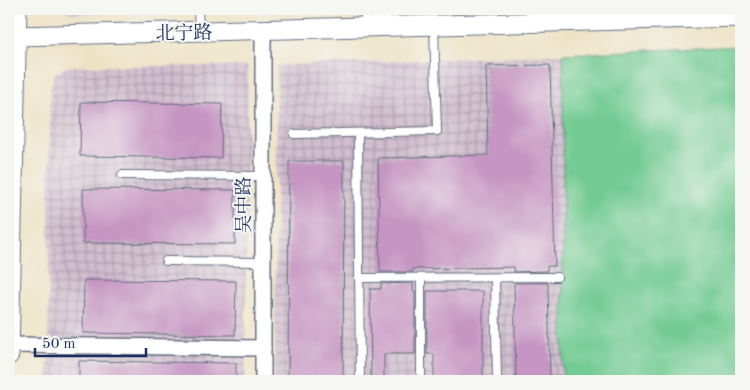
<svg xmlns="http://www.w3.org/2000/svg" width="750" height="390" font-family="'Old Standard TT','Noto Serif SC',serif">
<style>
.industrial{fill:url(#industrial-grid)}
.green{fill:#72cb92;stroke:#467d78}
.building{fill:#c695c3}
.lines{fill:none;stroke-linecap:round;stroke-linejoin:round}
.service-casing{stroke:#656e82;stroke-width:10}
.minor-casing{stroke:#656e82;stroke-width:18}
.tertiary-casing{stroke:#656e82;stroke-width:21}
.service{stroke:#fff;stroke-width:8}
.minor{stroke:#fff;stroke-width:15}
.tertiary{stroke:#fff;stroke-width:19}
.labels{text-anchor:middle;stroke-width:4;stroke-linejoin:round;paint-order:stroke}
.street-label{font-size:19px;fill:#1b2f5e;stroke:#f6f6f2}
</style>
<defs>
<pattern id="industrial-grid" width="8" height="8" patternUnits="userSpaceOnUse" patternTransform="scale(1.25)"><rect width="8" height="8" fill="#d0bdcd"/><path d="M0 4h8M4 0v8" fill="none" stroke="#a89aaa"/></pattern>
</defs>
<rect width="100%" height="100%" fill="#f6f6f2"/>
<filter id="ink" filterUnits="userSpaceOnUse"><feTurbulence type="fractalNoise" baseFrequency=".02" numOctaves="2"/><feDisplacementMap in="SourceGraphic" scale="10" xChannelSelector="R" yChannelSelector="G"/><feConvolveMatrix kernelMatrix="1 2 1 2 8 2 1 2 1" color-interpolation-filters="sRGB"/></filter>
<filter id="wash" filterUnits="userSpaceOnUse"><feTurbulence type="fractalNoise" baseFrequency=".0096" numOctaves="4" result="noise"/><feDisplacementMap in="SourceGraphic" scale="20" xChannelSelector="R" yChannelSelector="G"/><feGaussianBlur stdDeviation="1.12" result="paint"/><feColorMatrix in="noise" values="0 0 0 0 0 0 0 0 0 0 0 0 0 0 0 0 0 1.4 0 .05"/><feComposite in="paint" operator="in"/></filter>
<g filter="url(#wash)">
<rect width="100%" height="100%" fill="#eee2c4"/>
<g class="industrial">
<polygon points="63,9 259,9 71,14"/>
<polygon points="563,54 563,381 275,381 277,66"/>
<polygon points="69,66 248,66 245,381 48,381 50,90 55,73"/>
</g>
<polygon class="green" points="741,46 741,381 563,381 563,54"/>
<g id="blocks">
<g class="building">
<polygon points="550,65 555,266 547,266 547,271 514,272 514,267 413,269 413,272 380,272 378,158 488,155 486,66"/>
<polygon points="81,102 222,104 221,158 80,156"/>
<polygon points="289,161 344,161 343,381 288,381"/>
<polygon points="83,189 235,190 235,244 83,243"/>
<polygon points="84,280 236,281 235,335 83,333"/>
<polygon points="413,283 413,291 415,291 415,354 384,354 384,381 371,381 370,289 381,289 381,284"/>
<polygon points="514,283 548,283 550,381 516,381"/>
<polygon points="427,291 483,291 483,381 434,381 434,354 427,354"/>
<polygon points="79,361 236,363 236,381 79,381"/>
</g>
</g>
</g>
<g filter="url(#ink)">
<use href="#blocks" fill-opacity="0" stroke="#656e82" stroke-width="1"/>
<g class="lines">
<g class="service-casing">
<g id="service">
<polyline points="198,9 199,31"/>
<polyline points="365,9 365,27"/>
<polyline points="358,133 360,381"/>
<polyline points="294,134 437,131 434,25"/>
<polyline points="122,175 263,176"/>
<polyline points="166,261 263,262"/>
<polyline points="359,278 557,277"/>
<polyline points="495,278 497,381"/>
<polyline points="421,377 421,278"/>
</g>
</g>
<g class="minor-casing">
<g id="minor">
<polyline points="9,345 263,348"/>
<polyline points="263,381 263,30"/>
</g>
</g>
<g class="tertiary-casing">
<g id="tertiary">
<polyline points="17,36 741,17"/>
<polyline points="9,355 17,9"/>
</g>
</g>
<use href="#service" class="service"/>
<use href="#minor" class="minor"/>
<use href="#tertiary" class="tertiary"/>
</g>
</g>
<g class="labels">
<g class="street-label">
<text transform="translate(184 32) rotate(-1)" y="7">北宁路</text>
<text transform="translate(243 205) rotate(-90)" y="7">吴中路</text>
</g>
</g>
<rect width="750" height="390" fill="none" stroke="#f6f6f2" stroke-width="30"/>
<path d="M35 348v8h111v-8" fill="none" stroke="#1b2f5e" stroke-width="2.5"/>
<text x="42" y="348" font-size="15" fill="#1b2f5e" stroke="#f6f6f2" stroke-width="4" paint-order="stroke">50 m</text>
</svg>
